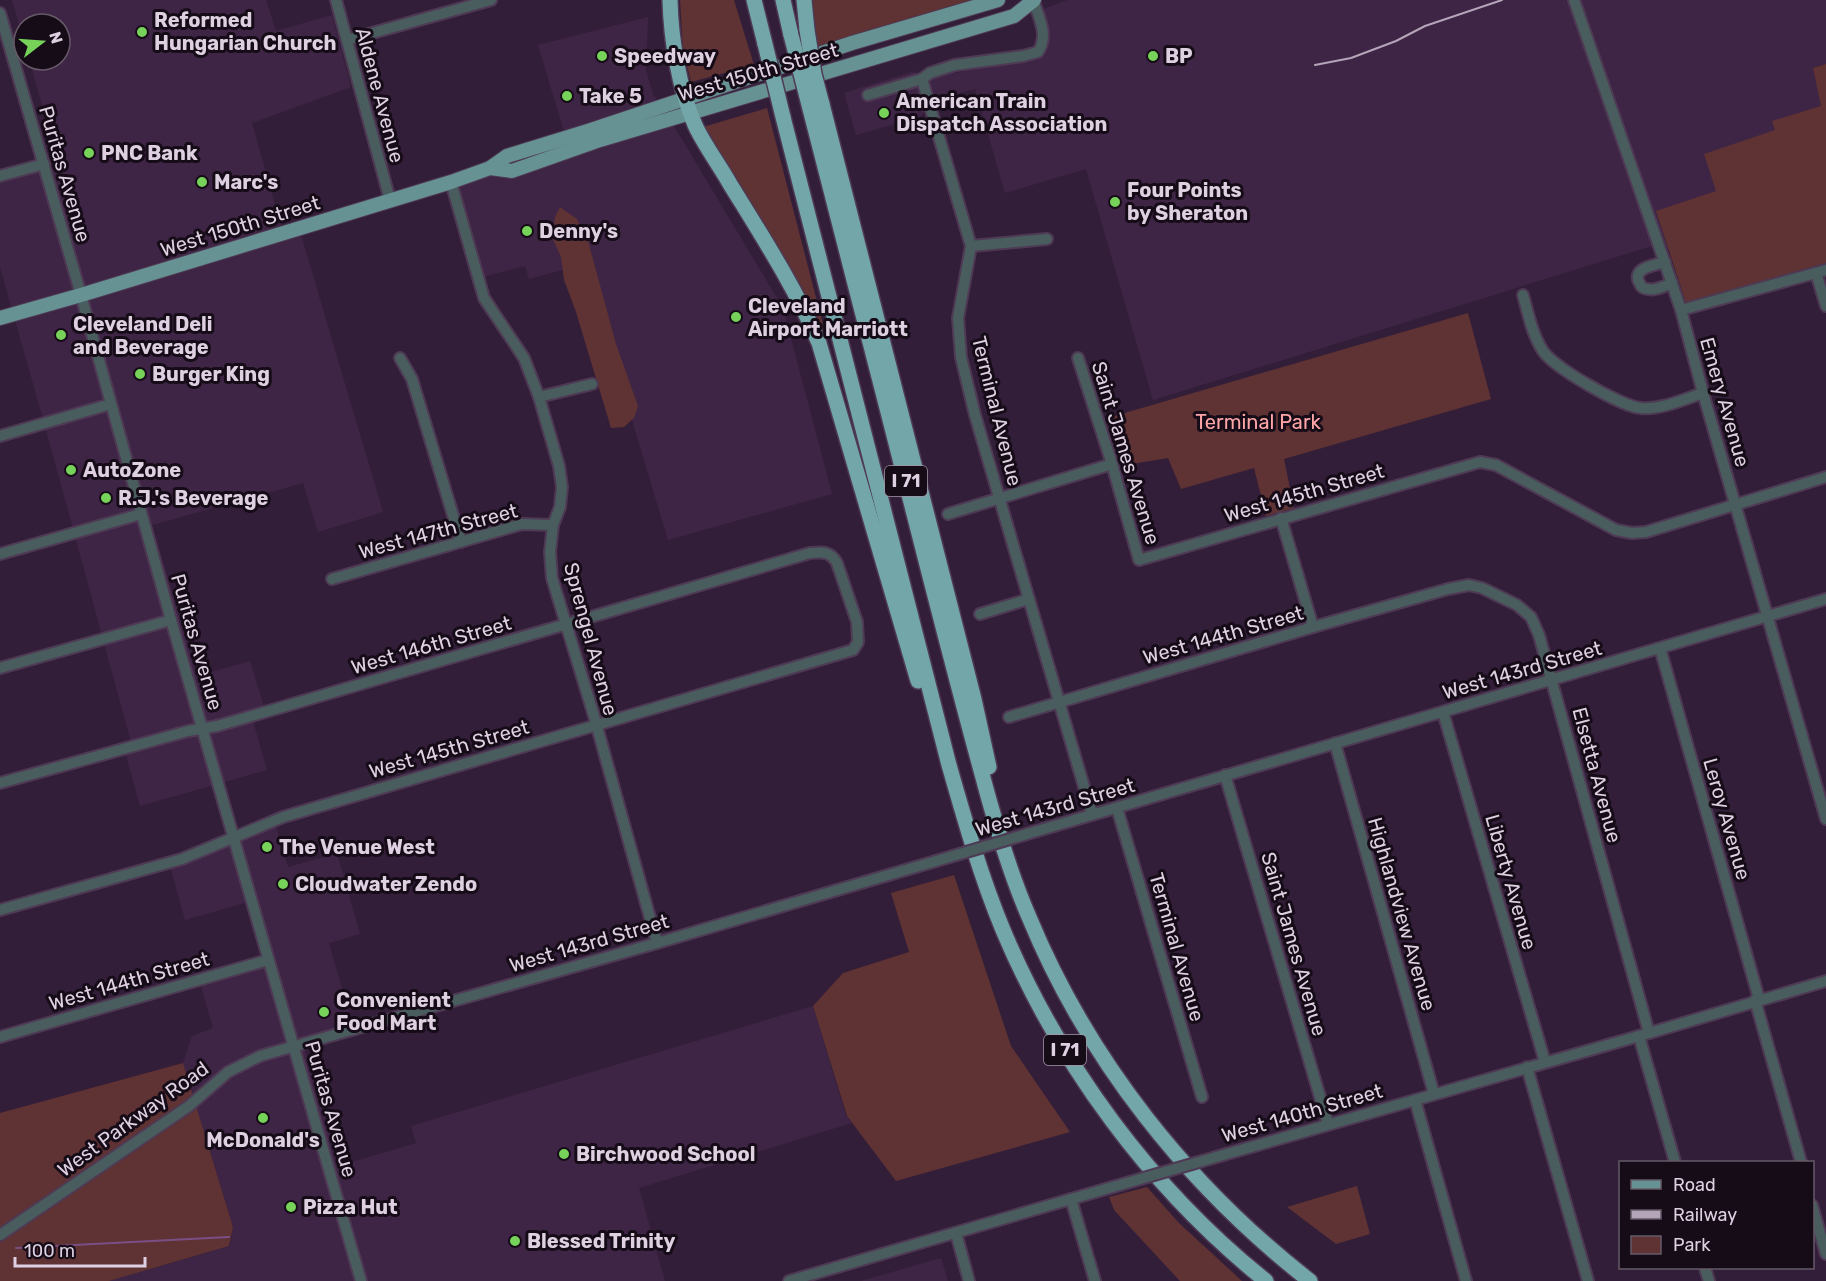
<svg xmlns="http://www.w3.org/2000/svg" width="1826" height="1281" font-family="Rubik,sans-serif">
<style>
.built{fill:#3f2545}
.green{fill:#5f3233}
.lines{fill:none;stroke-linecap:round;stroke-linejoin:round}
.stream{stroke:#7a4f86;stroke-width:2}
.minor-casing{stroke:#4e3a54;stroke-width:14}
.major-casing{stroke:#4e3a54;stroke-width:16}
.highway-casing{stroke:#4e3a54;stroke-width:18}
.minor{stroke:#495d5e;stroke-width:10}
.major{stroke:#679293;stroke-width:14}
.highway{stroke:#72a6a8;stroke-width:15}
.rail{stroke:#b4a5b8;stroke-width:2}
.minor-bridge-casing{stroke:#4e3a54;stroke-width:14;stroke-linecap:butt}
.highway-bridge-casing{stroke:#4e3a54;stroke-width:18;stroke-linecap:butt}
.minor-bridge{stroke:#495d5e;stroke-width:10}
.highway-bridge{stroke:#72a6a8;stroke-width:15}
.poi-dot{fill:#77d25a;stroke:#160c18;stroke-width:2}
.labels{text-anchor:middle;stroke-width:6;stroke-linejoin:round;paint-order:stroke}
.shield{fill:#160c18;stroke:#a295a5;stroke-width:1.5}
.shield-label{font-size:18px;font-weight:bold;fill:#ded0e1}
.poi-label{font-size:20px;font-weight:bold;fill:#ded0e1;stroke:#160c18;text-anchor:start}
.street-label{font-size:20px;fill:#ded0e1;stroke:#160c18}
.park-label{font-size:20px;fill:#fea6a7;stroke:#160c18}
</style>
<rect width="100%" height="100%" fill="#331e39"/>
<g class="built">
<polygon points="12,0 266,0 276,31 332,15 351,87 252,123 282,229 298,225 383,512 318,532 303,483 152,525 197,676 250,661 267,717 253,721 267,770 140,806 123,744 131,742 45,426 0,267 0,183 60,166 29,60 60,60 60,24 24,24 24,42"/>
<polygon points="1067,0 1826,0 1826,64 1813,68 1826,127 1732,233 1667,250 1652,246 1153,400 1086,169 1005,193 975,89 935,100 929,78 1045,56 1039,11"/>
<polygon points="648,17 646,70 653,94 680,136 783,308 832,494 668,540 585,264 529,279 525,266 482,277 452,180 568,145 538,45"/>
<polygon points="915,71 927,109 920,117 856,135 844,93"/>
<polygon points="275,823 288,867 337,853 360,934 329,943 355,1034 305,1050 339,1166 416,1143 411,1126 813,1006 846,1116 852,1123 639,1188 665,1281 109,1281 230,1246 233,1227 183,1063 192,1036 213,1028 200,983 264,965 248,902 185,920 170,866"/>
<polygon points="941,1258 948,1281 861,1281"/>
</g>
<g class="green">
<polygon points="680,0 734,0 754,65 691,82 683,50"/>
<polygon points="812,0 983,0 819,51 813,17"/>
<polygon points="1826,64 1826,263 1686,303 1656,211 1716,191 1704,154 1775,130 1772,121 1821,106 1813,68"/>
<polygon points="767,108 828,344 823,345 703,127"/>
<polygon points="560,207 577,219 588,241 616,344 638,406 634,418 624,427 611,428 576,312 564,280 561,257 552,237 555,217"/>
<polygon points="1468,313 1491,399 1284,459 1294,508 1266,516 1254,468 1181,489 1168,458 1126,465 1111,417"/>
<polygon points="954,875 1011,1046 1070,1132 896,1181 847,1116 813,1006 843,973 909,952 891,893"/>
<polygon points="183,1063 233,1227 229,1246 109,1281 0,1281 0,1113"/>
<polygon points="1357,1186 1370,1234 1336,1244 1287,1207"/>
<polygon points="1147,1187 1179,1223 1242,1281 1180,1281 1114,1210 1109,1197"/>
</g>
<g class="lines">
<polyline class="stream" points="16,1248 229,1237"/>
<g class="minor-casing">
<g id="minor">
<polyline points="336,0 390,200"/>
<polyline points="1574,0 1681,310 1703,393 1826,819"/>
<polyline points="0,13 81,295 171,620 361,1281"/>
<polyline points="347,40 491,0"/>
<polyline points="922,79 971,246 958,318 961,357 975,415 1092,814"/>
<path d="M868,95L922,79L930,73L955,65L1023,56L1038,52C1049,36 1039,17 1033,0"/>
<polyline points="0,176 44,164"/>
<polyline points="451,182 484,298 524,358 539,397 559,466 562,487 560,507 553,525 550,552 552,578 594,716 657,943"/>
<polyline points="971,246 1047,239"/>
<path d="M1665,262C1655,265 1630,268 1640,284C1641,287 1644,289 1648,289C1655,291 1665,286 1672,283"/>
<polyline points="1816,273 1826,306"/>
<path d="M1523,295C1528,313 1532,334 1543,351C1553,367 1622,407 1641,408C1661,410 1684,399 1703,393"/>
<polyline points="1681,310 1826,270"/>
<polyline points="400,358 412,379 461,542"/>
<polyline points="1078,358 1112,464 1139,560 1480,462 1496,465 1616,530 1632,533 1646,532 1826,477"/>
<polyline points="539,397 592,384"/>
<polyline points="0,436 111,404"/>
<polyline points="948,514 1112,464"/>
<polyline points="1281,518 1313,627"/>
<polyline points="0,554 141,514"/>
<polyline points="332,579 522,524 553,525"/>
<polyline points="980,614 1029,599"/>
<polyline points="1660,648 1759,999"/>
<polyline points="0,668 171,620"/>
<polyline points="1443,712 1545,1062"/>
<polyline points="1009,717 1313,627 1448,589 1469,585 1482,588 1517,605 1531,617 1539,635 1649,1033"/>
<polyline points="1335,743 1434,1094"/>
<polyline points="1225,775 1328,1124"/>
<path d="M0,783L188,731L217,726L810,553C823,552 830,551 837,563L857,622L858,642L853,650L283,817L182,859L0,910"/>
<polyline points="1117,808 1202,1097"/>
<polyline points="1037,831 1826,599"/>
<polyline points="1755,1000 1801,1162"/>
<polyline points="1639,1036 1675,1162"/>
<polyline points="0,1037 268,960"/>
<polyline points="1527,1067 1588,1281"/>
<polyline points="1415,1100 1466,1281"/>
<polyline points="1223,1155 1639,1036 1826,981"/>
<polyline points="1071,1199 1095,1281"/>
<polyline points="1812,1205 1826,1254"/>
<polyline points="956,1233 969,1281"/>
<polyline points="0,1235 189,1106 228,1072 260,1056 657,943 936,861"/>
<polyline points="1705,1268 1709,1281"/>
<polyline points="789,1281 1116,1186"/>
</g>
</g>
<g class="major-casing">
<g id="major">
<polyline points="490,168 512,171 600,140 1014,16 1034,0"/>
<polyline points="0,318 81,295 451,182 490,168 507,156 588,131 852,43 998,0"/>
</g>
</g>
<g class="highway-casing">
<g id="highway">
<path d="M670,0C671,40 679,88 695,125C703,143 720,166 730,184C762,236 795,287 819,343L918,681"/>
<polyline points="754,0 765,44"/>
<polyline points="783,0 791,35"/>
<polyline points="804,0 807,30"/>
<polyline points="822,104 974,699 989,767"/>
<path d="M810,109C850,261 888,413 927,565C945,635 963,705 982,774C995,823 1009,871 1029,917C1088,1060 1188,1186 1310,1281"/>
<path d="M783,117L949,765C965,821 981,877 1003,930C1060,1065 1151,1189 1266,1281"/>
</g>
</g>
<use href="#minor" class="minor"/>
<use href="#major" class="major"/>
<use href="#highway" class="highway"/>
<polyline class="rail" points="1315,65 1351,58 1396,41 1425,26 1502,0"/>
<g class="minor-bridge-casing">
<g id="minor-bridge">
<polyline points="936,861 1037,831"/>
<polyline points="1116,1186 1223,1155"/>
</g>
</g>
<g class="highway-bridge-casing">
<g id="highway-bridge">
<polyline points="807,30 814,74 822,104"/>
<polyline points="791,35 810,109"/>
<polyline points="765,44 783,117"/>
</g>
</g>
<use href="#minor-bridge" class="minor-bridge"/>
<use href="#highway-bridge" class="highway-bridge"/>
</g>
<g class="poi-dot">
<circle cx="142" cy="32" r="6"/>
<circle cx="602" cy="56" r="6"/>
<circle cx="1153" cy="56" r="6"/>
<circle cx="567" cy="96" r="6"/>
<circle cx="884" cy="113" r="6"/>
<circle cx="89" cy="153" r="6"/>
<circle cx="202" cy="182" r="6"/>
<circle cx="1115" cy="202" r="6"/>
<circle cx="527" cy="231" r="6"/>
<circle cx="736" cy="317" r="6"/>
<circle cx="61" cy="335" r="6"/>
<circle cx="140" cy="374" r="6"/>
<circle cx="71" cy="470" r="6"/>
<circle cx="106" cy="498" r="6"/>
<circle cx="267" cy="847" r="6"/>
<circle cx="283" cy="884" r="6"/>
<circle cx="324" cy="1012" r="6"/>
<circle cx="263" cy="1118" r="6"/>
<circle cx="564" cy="1154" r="6"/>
<circle cx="291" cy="1207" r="6"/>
<circle cx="515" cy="1241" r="6"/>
</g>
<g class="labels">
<g class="shield">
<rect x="885" y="466" width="42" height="30" rx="4.5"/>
<rect x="1044" y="1035" width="42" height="30" rx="4.5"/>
</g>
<g class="shield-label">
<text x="906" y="487">I 71</text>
<text x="1065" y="1056">I 71</text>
</g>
<g class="poi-label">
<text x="154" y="27">Reformed<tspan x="154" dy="23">Hungarian Church</tspan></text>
<text x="614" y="63">Speedway</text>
<text x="1165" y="63">BP</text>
<text x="579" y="103">Take 5</text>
<text x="896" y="108">American Train<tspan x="896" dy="23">Dispatch Association</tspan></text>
<text x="101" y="160">PNC Bank</text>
<text x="214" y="189">Marc's</text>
<text x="1127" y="197">Four Points<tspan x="1127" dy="23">by Sheraton</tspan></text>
<text x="539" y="238">Denny's</text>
<text x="748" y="313">Cleveland<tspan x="748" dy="23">Airport Marriott</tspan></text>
<text x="73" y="331">Cleveland Deli<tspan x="73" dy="23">and Beverage</tspan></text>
<text x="152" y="381">Burger King</text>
<text x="83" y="477">AutoZone</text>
<text x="118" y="505">R.J.'s Beverage</text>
<text x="279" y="854">The Venue West</text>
<text x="295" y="891">Cloudwater Zendo</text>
<text x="336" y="1007">Convenient<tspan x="336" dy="23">Food Mart</tspan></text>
<text x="263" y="1147" text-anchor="middle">McDonald's</text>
<text x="576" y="1161">Birchwood School</text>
<text x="303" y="1214">Pizza Hut</text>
<text x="527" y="1248">Blessed Trinity</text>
</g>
<g class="street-label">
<text transform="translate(758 72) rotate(-16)" y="7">West 150th Street</text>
<text transform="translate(380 95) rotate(75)" y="7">Aldene Avenue</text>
<text transform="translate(65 174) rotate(74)" y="7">Puritas Avenue</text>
<text transform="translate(240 226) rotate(-17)" y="7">West 150th Street</text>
<text transform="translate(1725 402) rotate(74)" y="7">Emery Avenue</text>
<text transform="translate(997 411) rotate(76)" y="7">Terminal Avenue</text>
<text transform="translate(1126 453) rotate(73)" y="7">Saint James Avenue</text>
<text transform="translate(1304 493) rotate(-16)" y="7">West 145th Street</text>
<text transform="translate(438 531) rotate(-15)" y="7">West 147th Street</text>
<text transform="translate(1223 635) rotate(-16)" y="7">West 144th Street</text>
<text transform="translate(591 639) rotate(75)" y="7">Sprengel Avenue</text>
<text transform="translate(197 642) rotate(74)" y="7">Puritas Avenue</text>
<text transform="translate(431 645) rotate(-16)" y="7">West 146th Street</text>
<text transform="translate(1522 670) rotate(-16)" y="7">West 143rd Street</text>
<text transform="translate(449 749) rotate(-16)" y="7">West 145th Street</text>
<text transform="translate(1597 775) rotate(75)" y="7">Elsetta Avenue</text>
<text transform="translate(1055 807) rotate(-16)" y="7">West 143rd Street</text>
<text transform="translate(1727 819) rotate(74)" y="7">Leroy Avenue</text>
<text transform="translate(1511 882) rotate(74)" y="7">Liberty Avenue</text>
<text transform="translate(1402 914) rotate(74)" y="7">Highlandview Avenue</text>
<text transform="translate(589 943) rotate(-16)" y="7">West 143rd Street</text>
<text transform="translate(1294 944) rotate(74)" y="7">Saint James Avenue</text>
<text transform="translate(1177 947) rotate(74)" y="7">Terminal Avenue</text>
<text transform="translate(129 981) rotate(-16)" y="7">West 144th Street</text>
<text transform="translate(331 1109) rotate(74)" y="7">Puritas Avenue</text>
<text transform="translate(1302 1113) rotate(-16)" y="7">West 140th Street</text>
<text transform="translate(133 1119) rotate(-36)" y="7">West Parkway Road</text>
</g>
<g class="park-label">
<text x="1258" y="429">Terminal Park</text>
</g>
</g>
<rect x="1619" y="1161" width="195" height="108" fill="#160c18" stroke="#665a68" stroke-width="1.5"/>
<rect x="1631" y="1180" width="30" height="9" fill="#679293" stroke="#665a68" stroke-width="1.5"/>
<text x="1673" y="1191" font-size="18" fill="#ded0e1">Road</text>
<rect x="1631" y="1210" width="30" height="9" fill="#b4a5b8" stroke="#665a68" stroke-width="1.5"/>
<text x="1673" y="1221" font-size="18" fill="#ded0e1">Railway</text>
<rect x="1631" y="1236" width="30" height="18" fill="#5f3233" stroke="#665a68" stroke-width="1.5"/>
<text x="1673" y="1251" font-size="18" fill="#ded0e1">Park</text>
<g transform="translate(42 42) rotate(73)"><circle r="28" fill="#160c18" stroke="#665a68" stroke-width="1.5"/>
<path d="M0-4.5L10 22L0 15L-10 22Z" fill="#77d25a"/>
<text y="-9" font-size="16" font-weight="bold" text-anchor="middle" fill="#ded0e1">N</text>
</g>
<path d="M15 1257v9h130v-9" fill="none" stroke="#ded0e1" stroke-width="3"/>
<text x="24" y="1257" font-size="18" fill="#ded0e1" stroke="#160c18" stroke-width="4.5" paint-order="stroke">100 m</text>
</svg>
